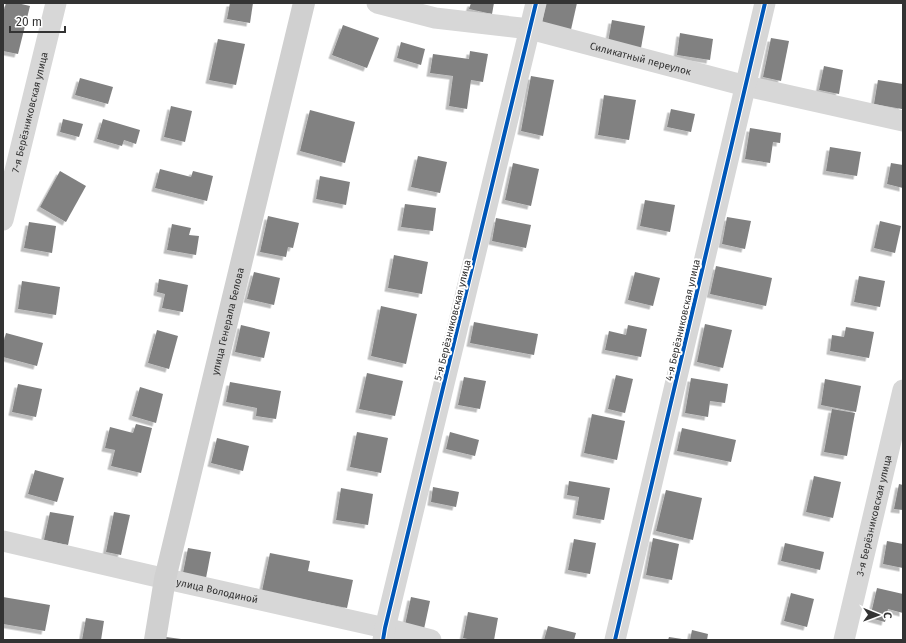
<svg xmlns="http://www.w3.org/2000/svg" width="906" height="643" font-family="'Fira Sans',sans-serif">
<style>
.building{fill:#818181;filter:url(#shadow)}
.lines{fill:none;stroke-linecap:round;stroke-linejoin:round}
.minor{stroke:#d7d7d7;stroke-width:21}
.secondary{stroke:#d0d0d0;stroke-width:22}
.cycleway-casing{stroke:#fff;stroke-width:6}
.cycleway{stroke:#0057b8;stroke-width:4}
.labels{text-anchor:middle;stroke-width:4;stroke-linejoin:round;paint-order:stroke}
.street-label{font-size:10px;fill:#333;stroke:#fff}
</style>
<defs>
<filter id="shadow"><feDropShadow dx="-3.5" dy="3.5" stdDeviation="0" flood-color="#0004"/></filter>
</defs>
<rect width="100%" height="100%" fill="#fff"/>
<g class="building">
<polygon points="6,3 17,3 30,6 18,54 3,51 3,13"/>
<polygon points="230,3 253,3 250,23 227,19"/>
<polygon points="471,3 494,3 492,14 469,9"/>
<polygon points="546,3 577,3 570,34 541,28"/>
<polygon points="612,20 645,26 641,48 608,42"/>
<polygon points="343,25 379,38 367,68 332,55"/>
<polygon points="680,33 713,39 710,60 677,55"/>
<polygon points="771,38 789,41 781,81 763,77"/>
<polygon points="218,39 245,44 236,85 209,80"/>
<polygon points="401,42 425,49 421,65 397,58"/>
<polygon points="470,51 488,54 483,82 471,80 467,109 449,106 453,76 430,73 433,54 469,59"/>
<polygon points="824,66 843,70 839,94 819,90"/>
<polygon points="531,76 554,80 543,136 521,131"/>
<polygon points="80,78 113,87 108,104 75,95"/>
<polygon points="878,80 903,84 902,109 874,104"/>
<polygon points="604,95 636,100 629,140 598,135"/>
<polygon points="171,106 192,111 185,142 164,137"/>
<polygon points="671,109 695,114 691,132 667,127"/>
<polygon points="310,110 355,122 345,163 300,151"/>
<polygon points="63,119 83,124 79,137 60,132"/>
<polygon points="103,119 140,130 136,144 124,140 122,146 97,139"/>
<polygon points="750,128 781,133 780,143 773,142 770,163 745,159"/>
<polygon points="830,147 861,152 857,176 826,171"/>
<polygon points="418,156 447,162 440,193 411,187"/>
<polygon points="513,163 539,169 531,206 505,200"/>
<polygon points="891,163 903,165 903,188 887,184"/>
<polygon points="160,169 191,177 193,171 213,176 207,201 155,188"/>
<polygon points="60,171 86,186 66,222 40,207"/>
<polygon points="320,176 350,182 346,205 316,199"/>
<polygon points="645,200 675,205 670,232 640,226"/>
<polygon points="405,204 436,208 433,231 401,227"/>
<polygon points="268,216 299,223 293,248 288,247 286,257 260,252"/>
<polygon points="727,217 751,221 745,249 722,244"/>
<polygon points="496,218 531,225 526,248 492,241"/>
<polygon points="880,221 901,226 895,253 874,248"/>
<polygon points="29,222 56,226 52,253 24,248"/>
<polygon points="172,224 191,228 189,235 199,236 196,255 167,250"/>
<polygon points="394,255 428,262 422,294 388,288"/>
<polygon points="716,266 772,278 766,306 710,294"/>
<polygon points="254,272 280,278 274,305 247,299"/>
<polygon points="635,272 660,278 653,306 628,300"/>
<polygon points="859,276 885,281 880,307 854,302"/>
<polygon points="159,279 188,285 183,312 162,308 165,294 157,292"/>
<polygon points="22,281 60,287 56,315 18,309"/>
<polygon points="381,306 417,314 406,364 371,356"/>
<polygon points="474,322 538,334 534,355 470,343"/>
<polygon points="705,324 732,330 723,368 697,362"/>
<polygon points="241,325 270,332 264,358 235,352"/>
<polygon points="628,325 647,329 641,357 605,350 609,331 626,335"/>
<polygon points="846,327 874,332 869,358 830,351 832,335 844,337"/>
<polygon points="157,330 178,336 169,369 148,363"/>
<polygon points="6,333 43,343 37,366 3,357 3,344"/>
<polygon points="367,373 403,381 395,416 359,409"/>
<polygon points="616,375 633,379 625,413 608,409"/>
<polygon points="464,377 486,381 480,409 458,405"/>
<polygon points="691,378 728,384 725,403 710,401 708,417 685,413"/>
<polygon points="825,379 861,386 856,412 821,405"/>
<polygon points="230,382 281,391 276,419 256,416 257,408 226,402"/>
<polygon points="18,384 42,389 36,417 12,412"/>
<polygon points="140,387 163,394 156,423 132,416"/>
<polygon points="832,409 855,413 847,456 824,452"/>
<polygon points="592,414 625,421 617,460 584,453"/>
<polygon points="136,424 152,428 141,473 111,466 115,450 105,448 110,427 133,433"/>
<polygon points="682,428 736,440 731,462 677,451"/>
<polygon points="357,432 388,438 381,473 350,467"/>
<polygon points="450,432 479,440 475,456 446,449"/>
<polygon points="217,438 249,446 243,471 211,463"/>
<polygon points="35,470 64,478 57,502 28,494"/>
<polygon points="814,476 841,482 833,518 806,512"/>
<polygon points="569,481 610,488 604,520 576,515 579,497 567,495"/>
<polygon points="899,484 903,485 903,510 894,509"/>
<polygon points="433,487 459,492 456,507 431,502"/>
<polygon points="341,488 373,494 368,525 336,520"/>
<polygon points="666,490 702,498 693,540 656,531"/>
<polygon points="50,512 74,516 68,545 44,540"/>
<polygon points="114,512 130,515 121,555 106,552"/>
<polygon points="653,538 679,544 672,580 646,575"/>
<polygon points="574,539 596,543 590,574 568,570"/>
<polygon points="887,541 903,544 903,568 883,564"/>
<polygon points="785,543 824,552 820,570 781,561"/>
<polygon points="188,548 211,552 206,578 183,573"/>
<polygon points="270,553 310,561 308,571 353,580 347,608 262,591"/>
<polygon points="877,588 903,594 903,613 888,609 885,622 870,618"/>
<polygon points="791,593 814,599 807,627 784,621"/>
<polygon points="3,597 50,605 45,631 3,624"/>
<polygon points="411,597 430,601 424,629 405,625"/>
<polygon points="468,612 498,618 494,640 472,640 463,638"/>
<polygon points="86,618 104,621 101,640 82,640"/>
<polygon points="548,626 576,633 574,640 544,640"/>
<polygon points="692,630 708,634 707,640 690,640"/>
<polygon points="166,637 181,639 181,640 166,640"/>
<polygon points="669,637 682,639 682,640 668,640"/>
</g>
<g class="lines">
<g class="minor">
<path id="s1" d="M377,3L435,18L530,29L746,86L903,121"/>
<path id="s2" d="M3,220L56,3"/>
<path id="s3" d="M3,541L149,575L385,628L431,640"/>
<polyline points="383,640 385,628 536,3"/>
<polyline points="615,640 765,3"/>
<path id="s4" d="M844,640L903,390"/>
</g>
<path class="secondary" id="s5" d="M155,640L165,579L304,3"/>
<g class="cycleway-casing">
<g id="cycleway">
<polyline points="383,640 385,628 536,3"/>
<polyline points="615,640 765,3"/>
</g>
</g>
<use href="#cycleway" class="cycleway"/>
</g>
<g class="labels">
<g class="street-label">
<text dy="4" stroke="none"><textPath href="#s1" startOffset="270">Силикатный переулок</textPath></text>
<text dy="4" stroke="none"><textPath href="#s2" startOffset="111">7-я Берёзниковская улица</textPath></text>
<text transform="translate(452 320) rotate(-76)" y="4">5-я Берёзниковская улица</text>
<text transform="translate(682 320) rotate(-77)" y="4">4-я Берёзниковская улица</text>
<text dy="4" stroke="none"><textPath href="#s5" startOffset="327">улица Генерала Белова</textPath></text>
<text dy="4" stroke="none"><textPath href="#s4" startOffset="128">3-я Берёзниковская улица</textPath></text>
<text dy="4" stroke="none"><textPath href="#s3" startOffset="220">улица Володиной</textPath></text>
</g>
</g>
<rect width="906" height="643" fill="none" stroke="#333333" stroke-width="8"/>
<g transform="translate(878 615) rotate(91)" stroke="#ffffff" stroke-width="3" paint-order="stroke">
<path d="M0-3L7 15L0 10L-7 15Z" fill="#333333"/>
<text y="-6" font-size="11" font-weight="bold" text-anchor="middle" fill="#333333">С</text>
</g>
<path d="M10 26v6h55v-6" fill="none" stroke="#333333" stroke-width="2"/>
<text x="16" y="26" font-size="12" fill="#333333" stroke="#ffffff" stroke-width="3" paint-order="stroke">20 m</text>
</svg>
